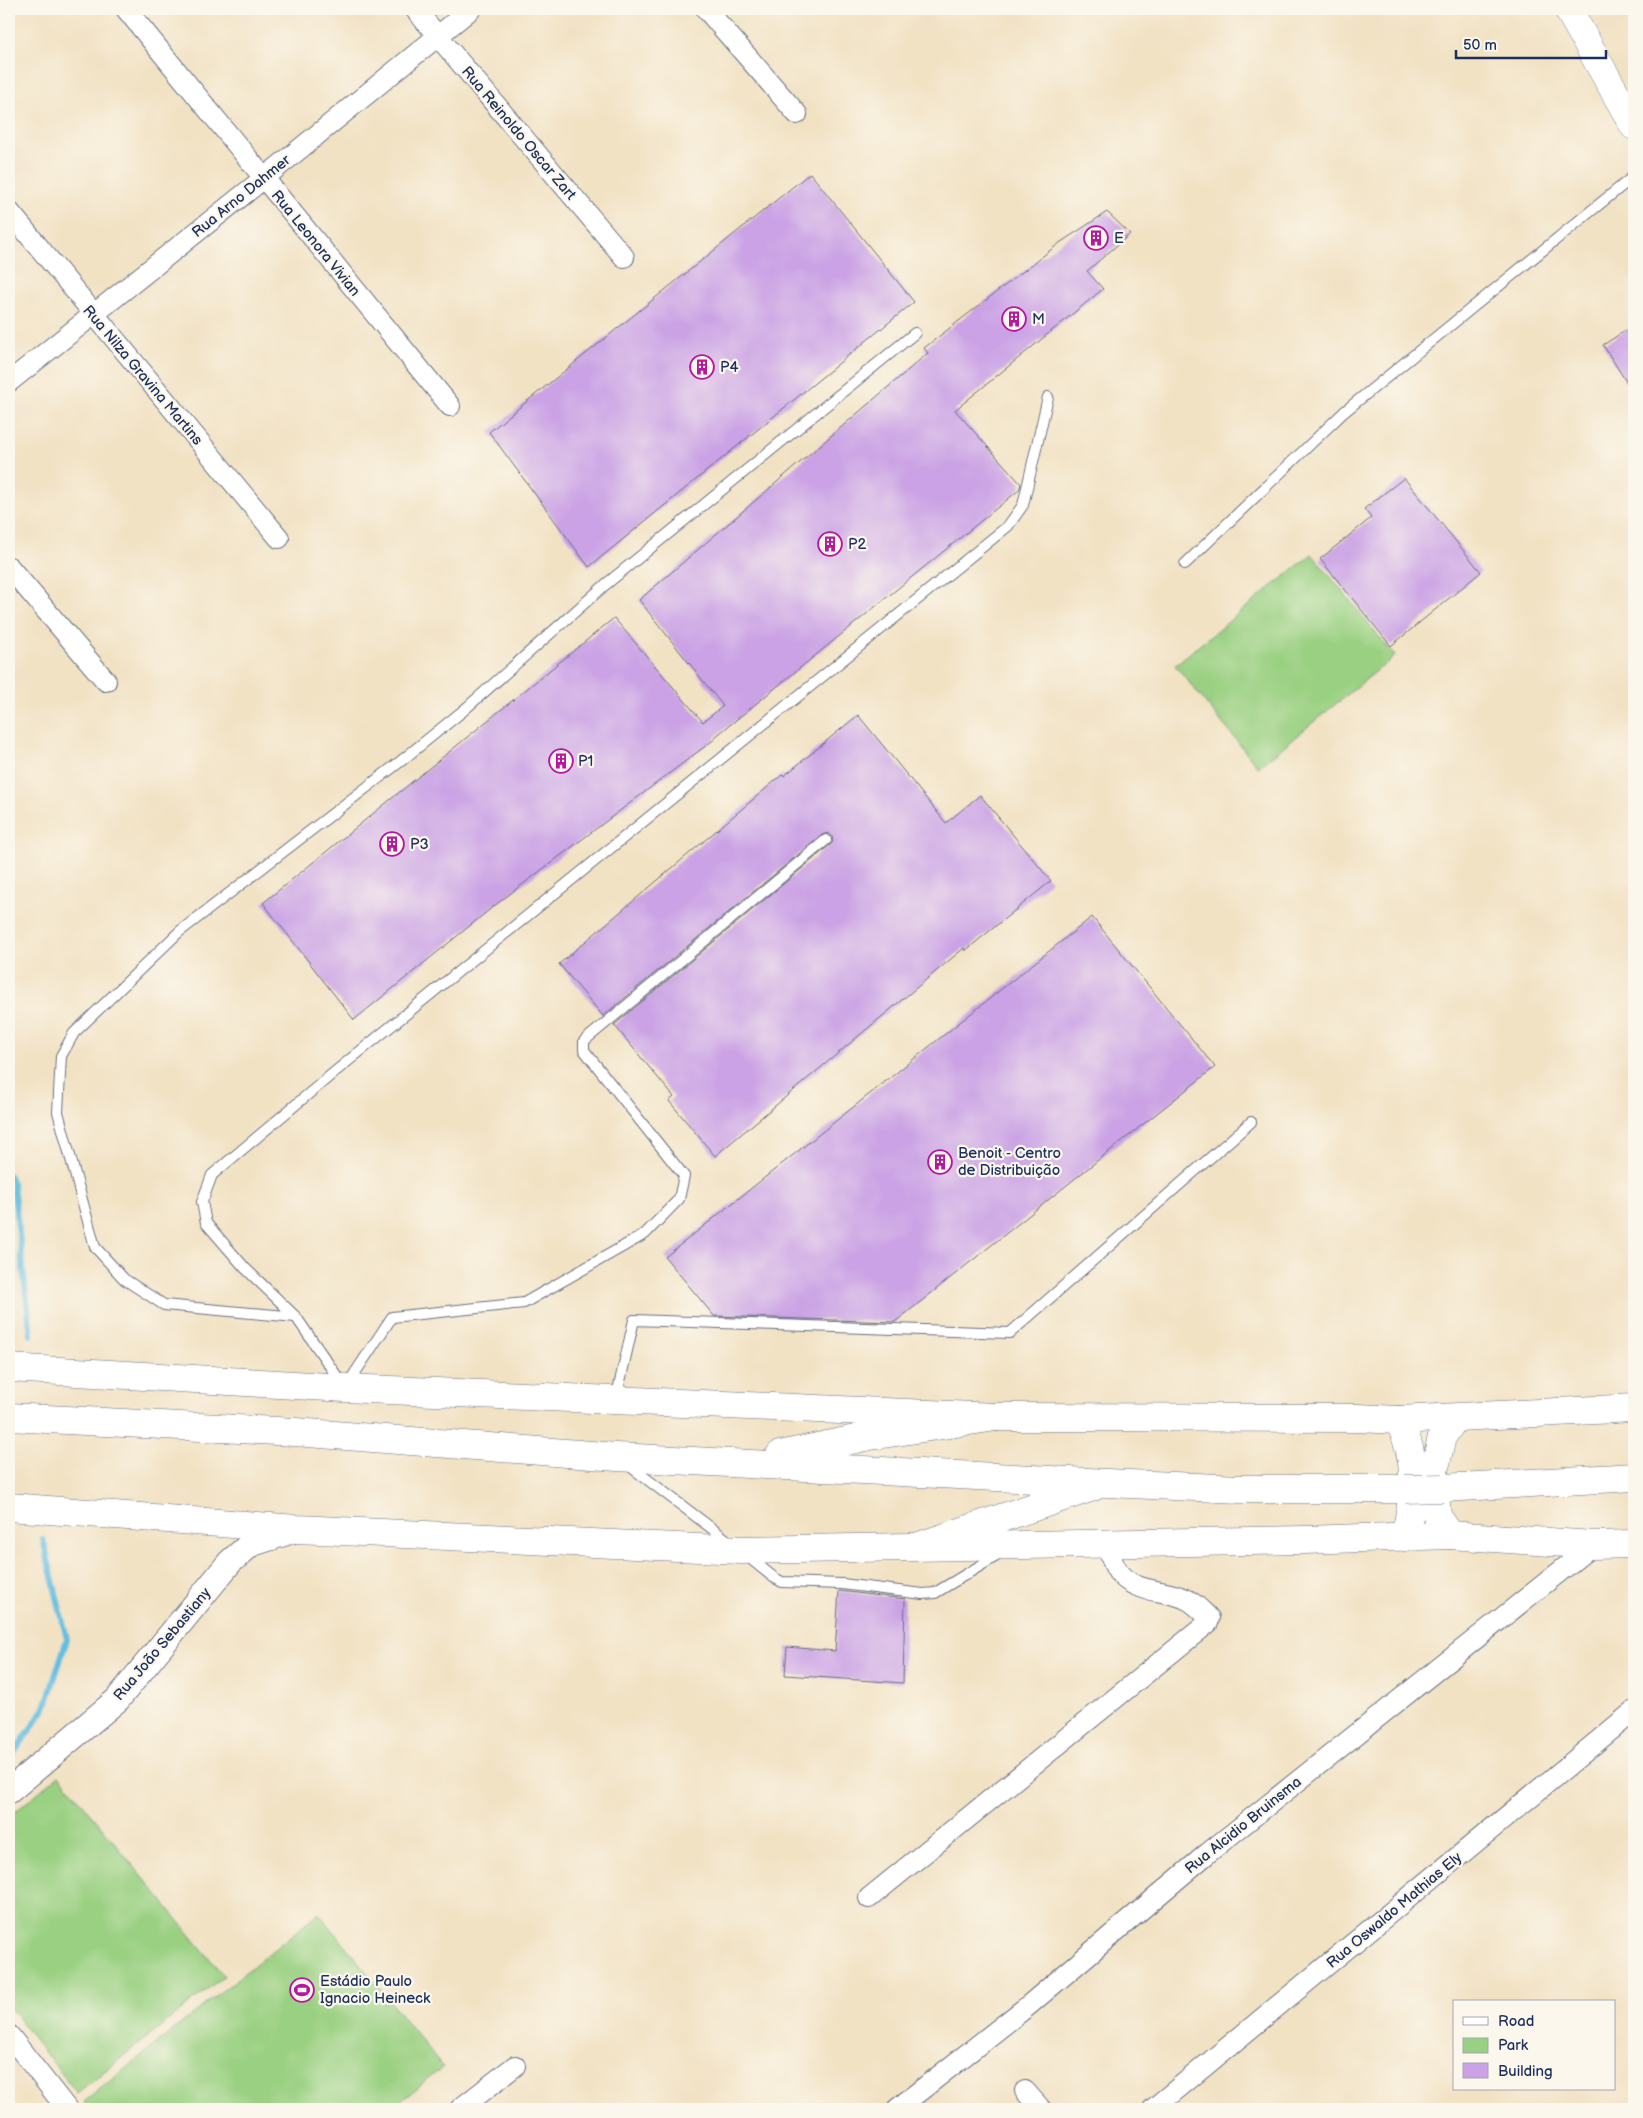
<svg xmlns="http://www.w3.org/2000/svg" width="1643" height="2118" font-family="'Balsamiq Sans',sans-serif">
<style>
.green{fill:#9ad081;stroke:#5a8070}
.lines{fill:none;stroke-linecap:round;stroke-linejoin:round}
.stream{stroke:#62bee0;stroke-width:6}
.building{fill:#caa2e5}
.service-casing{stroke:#666e82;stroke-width:12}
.minor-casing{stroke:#666e82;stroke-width:22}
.tertiary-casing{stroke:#666e82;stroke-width:27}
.secondary-casing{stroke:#666e82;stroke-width:29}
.trunk-casing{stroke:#666e82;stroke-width:29}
.service{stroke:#fff;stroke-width:10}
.minor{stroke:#fff;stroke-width:20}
.tertiary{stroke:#fff;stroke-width:25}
.secondary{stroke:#fff;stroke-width:28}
.trunk{stroke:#fff;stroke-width:28}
.trunk-bridge-casing{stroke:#666e82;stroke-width:29;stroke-linecap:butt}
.trunk-bridge{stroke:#fff;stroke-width:28}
.labels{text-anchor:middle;stroke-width:4.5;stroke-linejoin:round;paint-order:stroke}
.street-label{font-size:15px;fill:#1b2f5e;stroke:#fbf7ec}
.poi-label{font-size:15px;fill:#1b2f5e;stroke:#fbf7ec;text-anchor:start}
</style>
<rect width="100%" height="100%" fill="#fbf7ec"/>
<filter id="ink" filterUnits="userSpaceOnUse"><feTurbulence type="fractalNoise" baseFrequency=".02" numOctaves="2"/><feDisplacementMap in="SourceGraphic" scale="10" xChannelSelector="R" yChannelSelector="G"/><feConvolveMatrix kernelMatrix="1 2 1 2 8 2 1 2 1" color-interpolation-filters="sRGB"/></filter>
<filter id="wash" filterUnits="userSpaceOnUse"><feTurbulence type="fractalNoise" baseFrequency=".0096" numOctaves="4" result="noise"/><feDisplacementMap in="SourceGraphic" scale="20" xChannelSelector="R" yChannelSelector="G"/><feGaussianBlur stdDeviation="1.12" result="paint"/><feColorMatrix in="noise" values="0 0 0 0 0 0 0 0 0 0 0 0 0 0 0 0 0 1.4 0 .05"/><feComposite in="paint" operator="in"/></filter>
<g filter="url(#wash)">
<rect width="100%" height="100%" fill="#f2e2c4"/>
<g class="green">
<polygon points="1312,554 1395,656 1258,767 1175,665"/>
<polygon points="59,1775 224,1976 77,2093 9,2007 9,1817"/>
<polygon points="319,1913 443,2067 391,2109 90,2109 84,2102"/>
</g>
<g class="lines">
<g class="stream">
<polyline points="9,1175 13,1184 31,1335"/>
<polyline points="9,1760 45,1708 67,1639 43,1539"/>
</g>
</g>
<g id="blocks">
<g class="building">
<polygon points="810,173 914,302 589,567 489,432"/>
<polygon points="1107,212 1130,234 1087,271 1103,289 955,410 1021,484 1019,490 715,737 716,738 494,906 354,1020 263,903 614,618 703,722 723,706 639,600 928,353 924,348 1061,242"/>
<polygon points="1634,325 1634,394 1603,345"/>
<polygon points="1404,478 1481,572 1391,646 1320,559 1371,518 1364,509"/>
<polygon points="858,715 946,823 980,795 1051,881 965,951 964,948 715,1156 669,1101 674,1097 614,1025 830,845 833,842 832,836 828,833 822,835 603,1016 559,964 783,774 784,776"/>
<polygon points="1092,917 1215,1067 895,1322 714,1316 665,1257"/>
<polygon points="839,1591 905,1599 903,1683 785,1675 787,1647 835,1651"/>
</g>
</g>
</g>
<g filter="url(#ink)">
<use href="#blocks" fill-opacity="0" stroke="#666e82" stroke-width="1"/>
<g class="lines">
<g class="service-casing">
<g id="service">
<polyline points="1185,564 1344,412 1634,176"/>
<polyline points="826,840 584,1041 584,1050 684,1176 679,1199 645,1234 524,1303 392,1317 345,1388 296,1317 245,1268 206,1223 202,1202 212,1175 337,1070 1008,526 1023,505 1048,397"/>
<polyline points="296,1317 164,1305 124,1279 95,1247 58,1112 61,1056 74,1033 179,932 401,761 464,710 605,585 915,333"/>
<polyline points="616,1399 634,1320 1010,1333 1251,1122"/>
<polyline points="627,1464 731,1543"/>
<polyline points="746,1555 773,1577 782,1582 842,1584 923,1594 935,1593 1003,1552"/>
</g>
</g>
<g class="minor-casing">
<g id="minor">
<polyline points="126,9 450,406"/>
<polyline points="415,9 624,257"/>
<polyline points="706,9 797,114"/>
<polyline points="9,211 279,538"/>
<polyline points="9,382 263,179 471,9"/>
<polyline points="9,567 106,681"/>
<path d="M869,1898L1208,1623L1209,1618C1202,1611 1197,1605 1188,1600C1166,1588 1136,1595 1118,1572C1112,1564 1110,1553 1107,1543"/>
<polyline points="9,2035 67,2109"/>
<polyline points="1025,2091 1041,2109"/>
<polyline points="460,2109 515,2066"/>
<polyline points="897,2109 1029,2005 1208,1853 1593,1545"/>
<polyline points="1153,2109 1634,1711"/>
</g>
</g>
<g class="tertiary-casing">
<polyline id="tertiary" points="9,1791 117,1700 230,1562 251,1544 294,1530"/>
</g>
<g class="secondary-casing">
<g id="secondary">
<polyline points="1568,9 1634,126"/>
<polyline points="9,1368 345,1388 996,1417 1358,1418 1399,1420 1634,1408"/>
<path d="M1399,1420C1419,1463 1415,1492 1405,1537"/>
<polyline points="9,1507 297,1529 741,1550 1304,1540 1450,1535 1593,1545 1634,1544"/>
<polyline points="1450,1535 1437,1516 1433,1476 1442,1437 1455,1418"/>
</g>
</g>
<g class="trunk-casing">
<g id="trunk">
<polyline points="9,1417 295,1432 617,1457 1107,1483 1241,1489 1405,1489"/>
<polyline points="780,1455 870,1436 996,1417"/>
<polyline points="1443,1488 1634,1477"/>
<polyline points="919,1546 1093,1487"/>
</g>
</g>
<use href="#service" class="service"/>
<use href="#minor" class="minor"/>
<use href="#tertiary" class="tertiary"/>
<use href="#secondary" class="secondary"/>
<use href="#trunk" class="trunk"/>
<g class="trunk-bridge-casing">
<polyline id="trunk-bridge" points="1405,1489 1443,1488"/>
</g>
<use href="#trunk-bridge" class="trunk-bridge"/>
</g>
</g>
<defs>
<g id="building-ring" transform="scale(1.25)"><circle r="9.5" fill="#fbf7ec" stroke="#b5179e" stroke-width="1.5"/><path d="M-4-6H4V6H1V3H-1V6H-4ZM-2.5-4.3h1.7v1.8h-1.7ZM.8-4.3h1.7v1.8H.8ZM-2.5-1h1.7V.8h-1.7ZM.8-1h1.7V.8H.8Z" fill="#b5179e"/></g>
<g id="stadium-ring" transform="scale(1.25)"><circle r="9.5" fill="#fbf7ec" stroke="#b5179e" stroke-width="1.5"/><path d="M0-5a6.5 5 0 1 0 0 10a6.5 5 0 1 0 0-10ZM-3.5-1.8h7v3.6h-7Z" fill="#b5179e"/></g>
</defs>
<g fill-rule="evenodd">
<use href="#building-ring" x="1096" y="238"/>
<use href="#building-ring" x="1014" y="319"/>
<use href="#building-ring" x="702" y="367"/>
<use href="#building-ring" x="830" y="544"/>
<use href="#building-ring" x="561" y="761"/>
<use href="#building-ring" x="392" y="844"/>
<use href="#building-ring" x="940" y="1162"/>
<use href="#stadium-ring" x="302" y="1990"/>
</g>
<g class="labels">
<g class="street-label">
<text transform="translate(519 133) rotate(50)" y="5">Rua Reinoldo Oscar Zart</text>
<text transform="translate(241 196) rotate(-39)" y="5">Rua Arno Dahmer</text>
<text transform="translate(316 243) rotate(51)" y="5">Rua Leonora Vivian</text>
<text transform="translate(143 375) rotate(50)" y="5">Rua Nilza Gravina Martins</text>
<text transform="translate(162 1644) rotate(-50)" y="5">Rua João Sebastiany</text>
<text transform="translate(1243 1825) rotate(-39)" y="5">Rua Alcidio Bruinsma</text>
<text transform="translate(1394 1910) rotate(-40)" y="5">Rua Oswaldo Mathias Ely</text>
</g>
<g class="poi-label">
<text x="1114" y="243">E</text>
<text x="1032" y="324">M</text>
<text x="720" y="372">P4</text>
<text x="848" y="549">P2</text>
<text x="578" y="766">P1</text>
<text x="410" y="849">P3</text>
<text x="958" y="1158">Benoit - Centro<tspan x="958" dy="17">de Distribuição</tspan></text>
<text x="320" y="1986">Estádio Paulo<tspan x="320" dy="17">Ignacio Heineck</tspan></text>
</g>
</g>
<rect width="1643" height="2118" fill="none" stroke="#fbf7ec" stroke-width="30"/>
<rect x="1453" y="2000" width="162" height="90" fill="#fbf7ec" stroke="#a1a7b3"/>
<rect x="1463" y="2017" width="25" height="8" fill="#ffffff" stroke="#a1a7b3"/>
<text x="1498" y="2026" font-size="15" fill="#1b2f5e">Road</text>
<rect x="1463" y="2038" width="25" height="15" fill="#9ad081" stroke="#a1a7b3"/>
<text x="1498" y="2050" font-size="15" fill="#1b2f5e">Park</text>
<rect x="1463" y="2063" width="25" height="15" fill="#caa2e5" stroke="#a1a7b3"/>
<text x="1498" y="2076" font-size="15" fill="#1b2f5e">Building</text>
<path d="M1456 50v8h150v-8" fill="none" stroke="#1b2f5e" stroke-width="2.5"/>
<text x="1463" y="50" font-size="15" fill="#1b2f5e" stroke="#fbf7ec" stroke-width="4" paint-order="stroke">50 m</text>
</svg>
